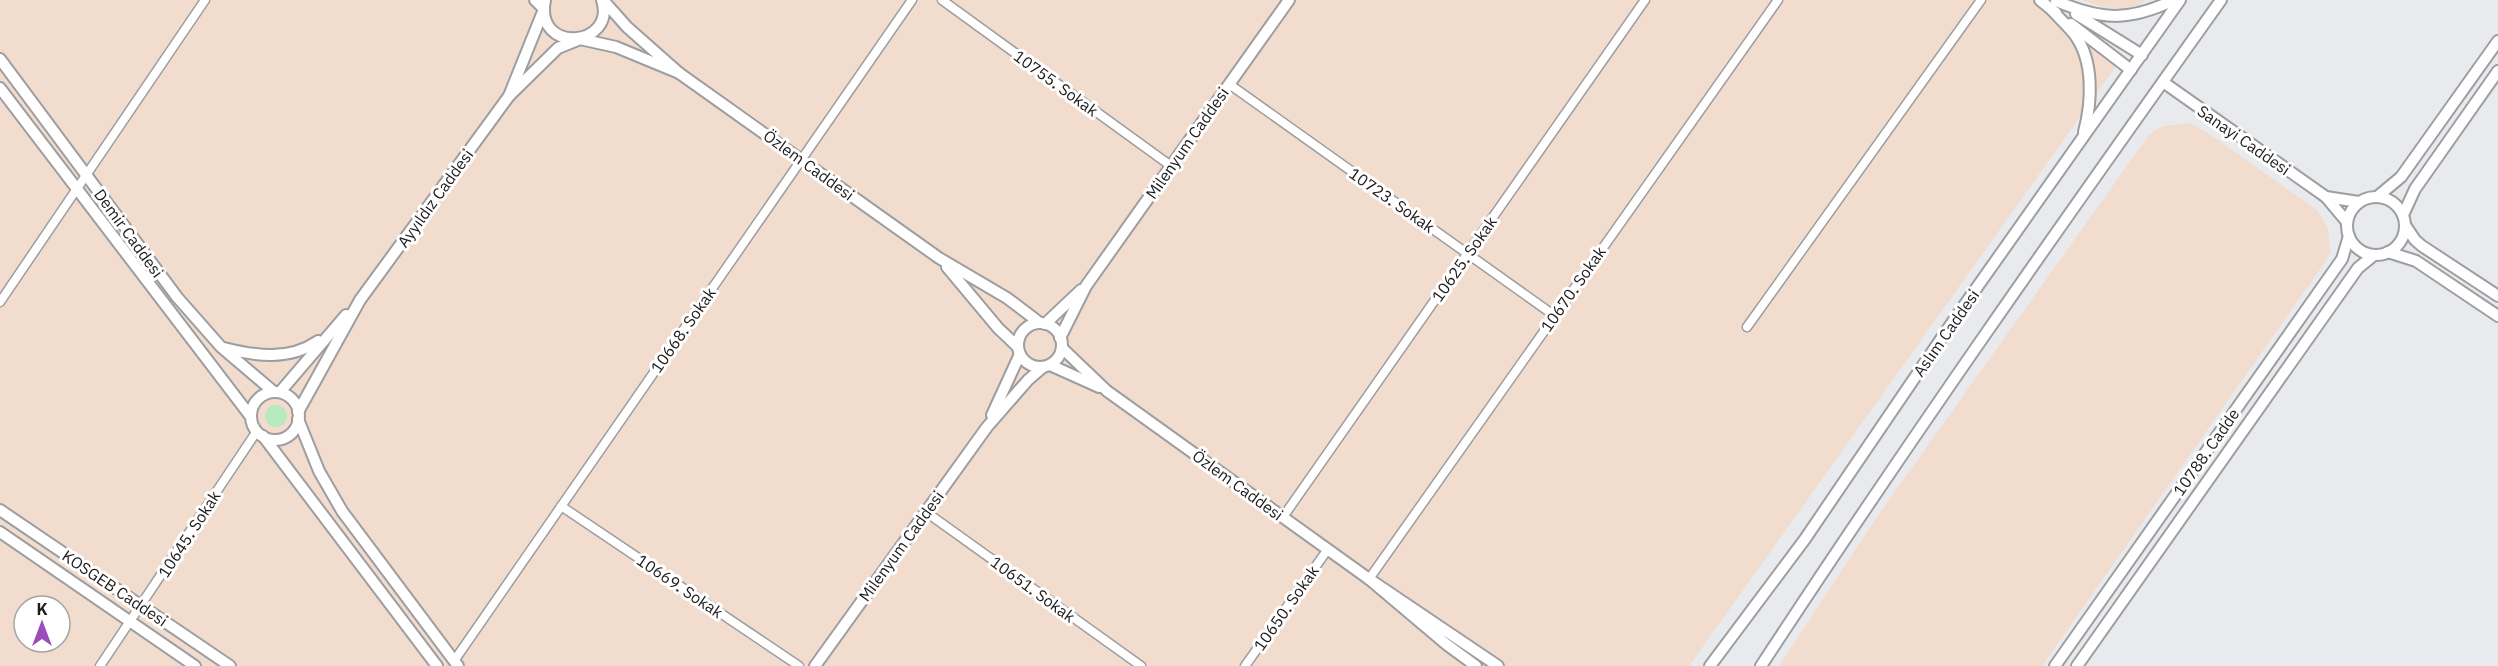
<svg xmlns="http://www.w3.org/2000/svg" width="2498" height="666" font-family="'IBM Plex Sans',sans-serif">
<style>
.industrial{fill:#f1dcce;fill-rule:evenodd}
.green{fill:#b7eabc}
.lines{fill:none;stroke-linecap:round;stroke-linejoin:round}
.street-casing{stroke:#9d9ea1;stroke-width:11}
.secondary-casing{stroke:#9d9ea1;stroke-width:14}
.street{stroke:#fff;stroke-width:8}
.secondary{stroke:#fff;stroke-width:10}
.labels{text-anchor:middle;stroke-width:6;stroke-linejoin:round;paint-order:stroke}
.street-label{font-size:16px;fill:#1b1b1c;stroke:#fff}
</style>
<rect width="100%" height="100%" fill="#e9eaed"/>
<g class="industrial">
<path d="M0,0H2046L2124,55L1689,666H0ZM24,606H60V642H24Z"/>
<polygon points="2082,0 2146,0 2138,5 2121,9 2102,7"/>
<polygon points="2189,123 2205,131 2317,210 2328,228 2330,252 2327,259 2042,666 1779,666 1879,514 2149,135 2163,126"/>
</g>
<circle class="green" cx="276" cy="416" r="11"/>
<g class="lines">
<g class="street-casing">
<g id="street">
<polyline points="942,0 1171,166"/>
<polyline points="1229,84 1555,316"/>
<polyline points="0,302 205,0"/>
<polyline points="1747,327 1981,0"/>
<polyline points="561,506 799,666"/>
<polyline points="926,512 1141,666"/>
<polyline points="1283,517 1645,0"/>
<polyline points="1369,579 1778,0"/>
<polyline points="454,661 912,0"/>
<polyline points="100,666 257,431"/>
<polyline points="1245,666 1328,549"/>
</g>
</g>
<g class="secondary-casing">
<g id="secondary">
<polyline points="535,0 544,9 509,96 558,48 580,39 616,47 679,73 627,27 603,0"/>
<path d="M545,0C534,55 617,47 602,0"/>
<polyline points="2040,0 2056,13"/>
<path d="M2056,1C2101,20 2128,22 2174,0"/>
<path d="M2052,10C2059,18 2068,26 2075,35C2094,61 2092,102 2084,132"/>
<polyline points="2076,14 2142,55"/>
<polyline points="2071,24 2131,70"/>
<polyline points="0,59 177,297 221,347 274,392"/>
<polyline points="679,73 939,258 1007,298 1040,323"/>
<polyline points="2163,82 2326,197"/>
<polyline points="0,88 251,417"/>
<polyline points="2377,197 2401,177 2498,41"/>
<circle cx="2376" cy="226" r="29"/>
<polyline points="2403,215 2415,189 2498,71"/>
<polyline points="2347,222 2326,197 2359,202"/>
<polyline points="2405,225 2415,240 2422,246 2498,296"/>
<polyline points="2388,252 2416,261 2498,316"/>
<polyline points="947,267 998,328 1018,347"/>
<circle cx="1040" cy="345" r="22"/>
<polyline points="1045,324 1081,290"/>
<polyline points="1060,338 1086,286 1289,0"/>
<path d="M224,348C256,356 289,361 318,341"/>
<polyline points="1062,348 1107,391 1369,579"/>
<polyline points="1050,365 1099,387"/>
<polyline points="280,392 346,315"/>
<circle cx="275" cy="416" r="24"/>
<polyline points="298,412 360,300 509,96"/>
<polyline points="992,415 1020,354"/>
<polyline points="298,419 319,471 342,511 458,666"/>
<polyline points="263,436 437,666"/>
<polyline points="0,510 230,666"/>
<polyline points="0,532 195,666"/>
<polyline points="815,666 987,427 1028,380 1043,367"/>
<polyline points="1476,666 1446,644 1369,579 1498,666"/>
<polyline points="1710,666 1805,539 1956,317 2180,0"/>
<path d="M1761,666C1909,440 2065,219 2221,0"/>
<polyline points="2055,666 2342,259 2349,236"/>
<polyline points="2077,666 2358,268 2374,255"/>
</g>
</g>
<use href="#street" class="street"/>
<use href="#secondary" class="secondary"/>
</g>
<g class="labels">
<g class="street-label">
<text transform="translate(1056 83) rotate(36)" y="6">10755. Sokak</text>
<text transform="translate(2244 140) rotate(35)" y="6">Sanayi Caddesi</text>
<text transform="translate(1187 143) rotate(-55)" y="6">Milenyum Caddesi</text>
<text transform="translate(809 165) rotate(36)" y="6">Özlem Caddesi</text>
<text transform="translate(435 198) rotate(-54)" y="6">Ayyıldız Caddesi</text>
<text transform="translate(1392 200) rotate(35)" y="6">10723. Sokak</text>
<text transform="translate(129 233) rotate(54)" y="6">Demir Caddesi</text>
<text transform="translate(1464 259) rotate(-55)" y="6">10625. Sokak</text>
<text transform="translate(1573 289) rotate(-55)" y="6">10670. Sokak</text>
<text transform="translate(683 330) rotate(-55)" y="6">10668. Sokak</text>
<text transform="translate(1946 333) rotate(-55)" y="6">Aslım Caddesi</text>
<text transform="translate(2206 452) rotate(-55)" y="6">10788. Cadde</text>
<text transform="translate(1238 485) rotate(36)" y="6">Özlem Caddesi</text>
<text transform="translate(189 534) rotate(-57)" y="6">10645. Sokak</text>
<text transform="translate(901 546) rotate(-54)" y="6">Milenyum Caddesi</text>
<text transform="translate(680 586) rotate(34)" y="6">10669. Sokak</text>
<text transform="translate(115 588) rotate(34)" y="6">KOSGEB Caddesi</text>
<text transform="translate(1033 589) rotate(36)" y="6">10651. Sokak</text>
<text transform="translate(1286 608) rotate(-55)" y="6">10650. Sokak</text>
</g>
</g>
<g transform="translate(42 624)"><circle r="28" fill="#ffffff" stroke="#a4a4a4" stroke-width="1.5"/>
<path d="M0-4.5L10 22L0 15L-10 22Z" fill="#9d4bba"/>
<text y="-9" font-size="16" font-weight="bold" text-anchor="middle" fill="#1b1b1c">K</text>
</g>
</svg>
